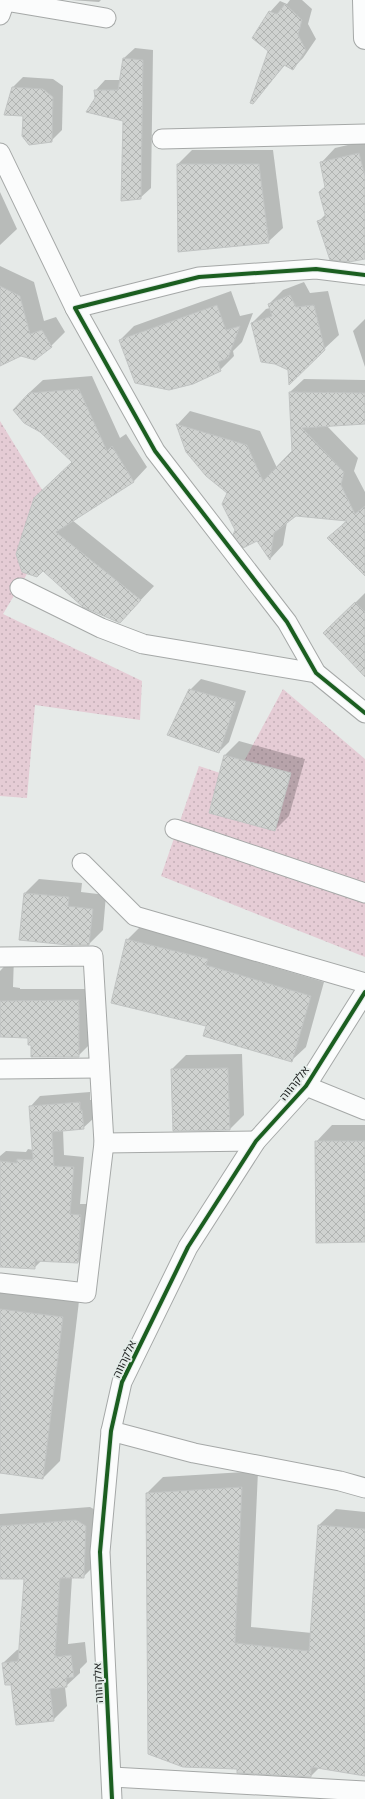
<svg xmlns="http://www.w3.org/2000/svg" width="365" height="1799" font-family="Cabin,'Noto Sans Hebrew',sans-serif">
<style>
.grass{fill:url(#grass-dots)}
.shadow{fill:#0003}
.building{fill:url(#building-cross-hatch);stroke:#c1c4c3}
.lines{fill:none;stroke-linecap:round;stroke-linejoin:round}
.minor-casing{stroke:#a5a8a7;stroke-width:21}
.tertiary-casing{stroke:#a5a8a7;stroke-width:24}
.minor{stroke:#fbfcfc;stroke-width:19}
.tertiary{stroke:#fbfcfc;stroke-width:22}
.cycleway-casing{stroke:#e4ece9;stroke-width:6}
.cycleway{stroke:#1b5e20;stroke-width:4}
.labels{text-anchor:middle;stroke-width:4;stroke-linejoin:round;paint-order:stroke}
.street-label{font-size:11px;fill:#1f2221;stroke:#e4ece9}
</style>
<defs>
<pattern id="grass-dots" width="8" height="8" patternUnits="userSpaceOnUse"><rect width="8" height="8" fill="#e5ccd5"/><path d="M2 2h.1M6 6h.1" fill="none" stroke="#c4afb7" stroke-width="1.8" stroke-linecap="round"/></pattern>
<pattern id="building-cross-hatch" width="8" height="8" patternUnits="userSpaceOnUse"><rect width="8" height="8" fill="#cfd2d0"/><path d="M0 0l8 8M0 8l8-8" fill="none" stroke="#b1b4b2"/></pattern>
</defs>
<rect width="100%" height="100%" fill="#e6eae8"/>
<g class="grass">
<polygon points="0,421 60,519 3,614 142,681 140,720 35,705 27,798 0,796"/>
<polygon points="283,689 365,759 365,957 161,876 199,766 235,778"/>
</g>
<g class="shadow">
<polygon points="71,0 101,0 99,2"/>
<polygon points="290,0 302,0 312,9 308,24 316,39 303,58 292,69 285,65 253,103 269,51 270,12 280,1 287,4"/>
<polygon points="135,48 153,50 151,188 140,198 124,120 96,98 95,91 105,80 121,80 124,58"/>
<polygon points="23,77 53,79 63,86 62,130 51,141 24,115 13,87"/>
<polygon points="365,141 365,258 318,222 326,214 326,186 321,163 335,148"/>
<polygon points="192,150 273,150 283,228 268,242 178,164"/>
<polygon points="0,192 17,229 0,245"/>
<polygon points="0,266 34,282 44,321 56,317 65,332 51,346 21,355 0,365"/>
<polygon points="304,282 310,293 328,291 339,335 324,349 289,369 252,323 266,309 270,308 269,304 283,290"/>
<polygon points="231,291 240,316 253,313 242,342 233,351 234,356 220,370 120,340 134,326"/>
<polygon points="365,319 365,367 353,331"/>
<polygon points="92,376 120,438 126,434 147,467 134,481 72,520 154,586 120,622 43,570 73,462 29,393 43,380"/>
<polygon points="304,379 365,380 365,423 326,425 358,458 354,471 365,492 365,572 329,538 347,520 296,515 287,522 283,545 270,559 257,540 237,529 228,492 177,425 190,411 260,431 277,468 293,451 290,392"/>
<polygon points="365,593 365,676 324,634"/>
<polygon points="201,679 246,691 229,742 219,752 190,690"/>
<polygon points="239,741 305,759 289,816 275,830 225,755"/>
<polygon points="39,879 82,883 81,892 106,895 103,930 89,944 25,893"/>
<polygon points="141,926 221,945 220,951 324,982 306,1047 291,1061 207,1025 127,940"/>
<polygon points="14,956 13,987 20,988 20,989 91,989 90,1044 78,1056 32,1044 29,1037 0,1036 0,971"/>
<polygon points="242,1054 244,1115 230,1129 172,1069 186,1055"/>
<polygon points="90,1092 90,1100 92,1100 94,1118 83,1128 63,1130 64,1155 84,1157 80,1204 91,1204 89,1252 78,1262 41,1261 34,1268 0,1266 0,1156 6,1151 26,1152 28,1149 33,1150 30,1107 40,1096"/>
<polygon points="332,1125 365,1125 365,1241 316,1142"/>
<polygon points="0,1291 79,1301 60,1461 43,1478 0,1472"/>
<polygon points="258,1471 251,1627 312,1633 319,1525 336,1509 365,1512 365,1775 319,1768 311,1776 238,1772 147,1493 163,1477"/>
<polygon points="90,1507 99,1512 97,1563 83,1577 72,1577 68,1644 85,1642 87,1662 80,1669 80,1673 65,1687 67,1706 53,1720 11,1684 3,1663 17,1650 20,1649 25,1578 0,1578 0,1514"/>
</g>
<g class="building">
<polygon points="285,4 302,20 298,35 306,50 293,70 284,65 253,104 250,103 268,51 252,38 269,11 277,14"/>
<polygon points="123,58 143,60 141,199 121,201 123,121 86,112 95,98 94,90 118,90"/>
<polygon points="12,87 43,89 53,97 52,142 29,145 22,136 23,116 4,115"/>
<polygon points="359,153 365,176 365,259 349,262 330,260 317,221 326,218 319,192 325,187 320,162"/>
<polygon points="177,164 259,164 269,243 178,252"/>
<polygon points="0,286 20,296 30,334 42,330 52,347 35,360 21,356 0,366"/>
<polygon points="290,295 296,307 314,305 325,350 289,385 288,370 275,364 261,362 251,323 272,316 268,304"/>
<polygon points="217,305 226,330 240,326 228,358 218,362 221,371 193,384 169,390 135,383 119,340"/>
<polygon points="79,389 107,451 112,446 134,482 56,532 141,600 120,623 83,607 43,571 37,577 22,572 16,554 34,498 72,462 40,432 24,423 13,410 29,393"/>
<polygon points="289,392 365,393 365,424 302,428 344,472 341,485 355,514 365,506 365,576 327,538 347,521 296,516 274,533 270,560 257,541 243,548 233,535 235,530 222,504 227,493 206,476 186,452 176,424 247,445 263,481 292,451"/>
<polygon points="355,602 365,612 365,677 323,633"/>
<polygon points="189,689 236,702 219,753 167,735"/>
<polygon points="224,755 291,773 275,831 209,813"/>
<polygon points="24,893 69,897 68,906 93,909 89,945 68,945 19,940"/>
<polygon points="126,939 208,959 206,965 311,996 292,1062 203,1036 206,1026 111,1003"/>
<polygon points="79,1000 79,1057 31,1057 31,1045 28,1045 28,1038 0,1037 0,1001"/>
<polygon points="228,1068 230,1130 173,1131 171,1069"/>
<polygon points="80,1102 80,1110 82,1110 84,1129 52,1132 54,1166 74,1167 70,1214 81,1215 78,1263 35,1261 35,1269 0,1267 0,1161 17,1163 17,1159 33,1160 29,1106"/>
<polygon points="315,1141 365,1141 365,1242 316,1243"/>
<polygon points="0,1309 63,1317 43,1479 0,1473"/>
<polygon points="242,1487 235,1643 309,1651 318,1525 365,1529 365,1776 311,1767 311,1777 237,1773 237,1769 183,1767 148,1754 146,1493"/>
<polygon points="76,1520 86,1526 84,1578 60,1578 55,1657 71,1655 74,1677 66,1678 67,1687 50,1689 54,1721 16,1725 11,1685 5,1685 2,1663 18,1661 24,1579 0,1579 0,1526"/>
</g>
<g class="lines">
<g class="minor-casing">
<g id="minor">
<polyline points="0,15 5,1 106,18"/>
<polyline points="162,139 365,134"/>
<polyline points="0,153 75,308"/>
<polyline points="365,275 316,269 199,277 75,308 155,451 287,622 316,673 365,713"/>
<polyline points="20,588 101,628 143,644 316,673"/>
<polyline points="175,829 365,893"/>
<polyline points="82,863 135,916 365,983"/>
<polyline points="0,957 93,956 104,1143 86,1293 0,1283"/>
<polyline points="0,1069 99,1068"/>
<polyline points="306,1086 365,1110"/>
<polyline points="104,1143 256,1141"/>
<polyline points="111,1431 194,1453 340,1481 365,1488"/>
<polyline points="112,1777 365,1791"/>
<polyline points="112,1799 100,1552 111,1431 122,1382 188,1247 256,1141 306,1086 365,992"/>
</g>
</g>
<g class="tertiary-casing">
<polyline id="tertiary" points="364,0 365,38"/>
</g>
<use href="#minor" class="minor"/>
<use href="#tertiary" class="tertiary"/>
<g class="cycleway-casing">
<g id="cycleway">
<polyline points="365,275 316,269 199,277 75,308 155,451 287,622 316,673 365,713"/>
<polyline points="112,1799 100,1552 111,1431 122,1382 188,1247 256,1141 306,1086 365,992"/>
</g>
</g>
<use href="#cycleway" class="cycleway"/>
</g>
<g class="labels">
<g class="street-label">
<text transform="translate(294 1083) rotate(-52)" y="4">אלקהווה</text>
<text transform="translate(124 1359) rotate(-65)" y="4">אלקהווה</text>
<text transform="translate(98 1683) rotate(-93)" y="4">אלקהווה</text>
</g>
</g>
</svg>
